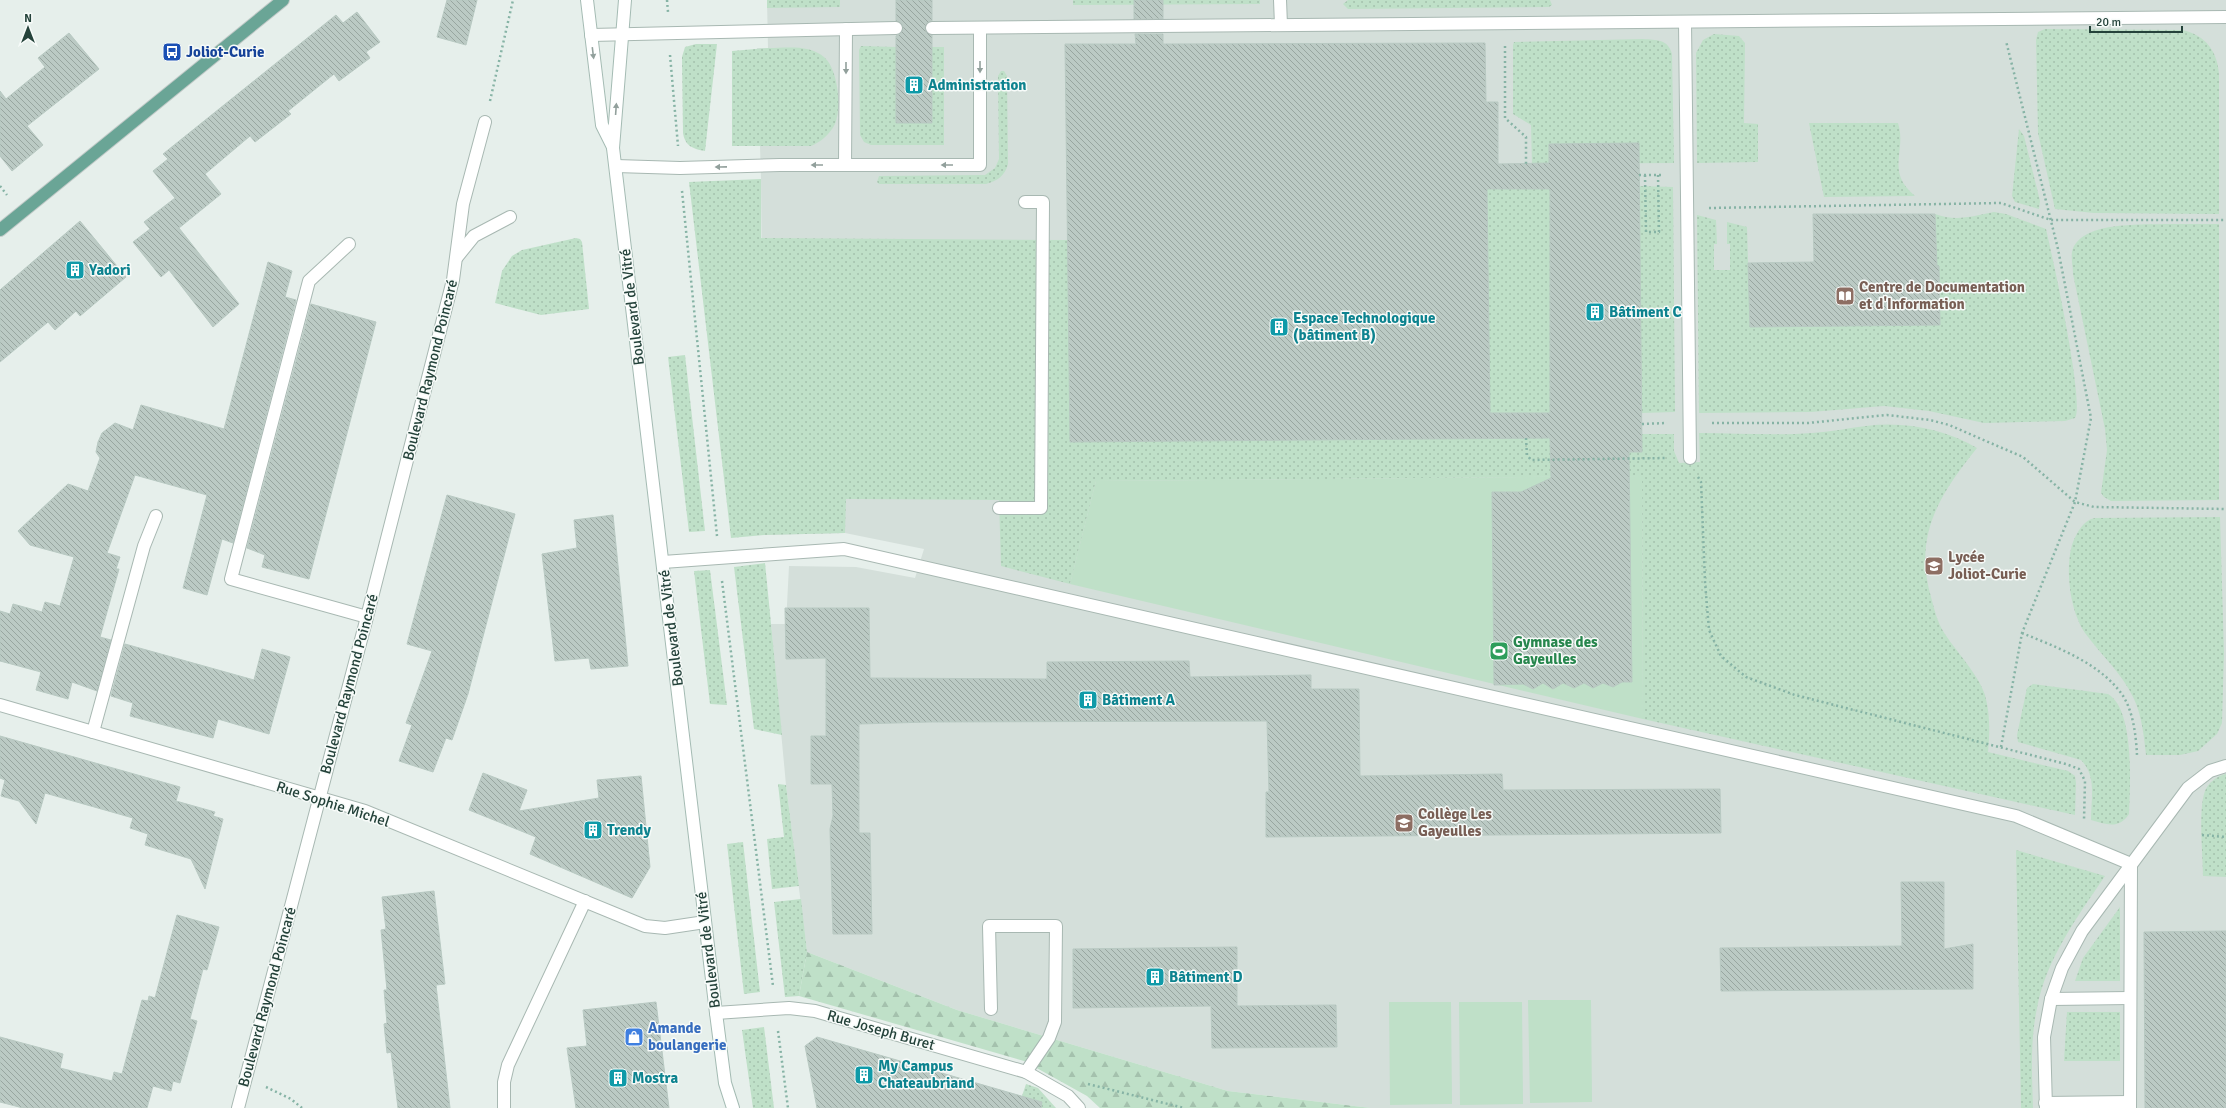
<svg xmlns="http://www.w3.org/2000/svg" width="2226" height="1108" font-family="Signika,sans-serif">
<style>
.built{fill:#d4dfda}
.grass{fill:url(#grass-dots)}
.forest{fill:url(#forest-firs)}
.pitch{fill:#bfe0c8}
.building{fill:url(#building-back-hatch);stroke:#b8c9c2;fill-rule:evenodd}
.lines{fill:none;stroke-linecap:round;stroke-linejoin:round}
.lane-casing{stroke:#a8b8b2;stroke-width:14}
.street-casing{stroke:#a8b8b2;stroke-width:14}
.secondary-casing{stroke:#a4bbb3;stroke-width:14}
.primary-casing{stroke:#c2cac8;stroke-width:14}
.path{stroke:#86b3a5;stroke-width:2.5;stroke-dasharray:2 3;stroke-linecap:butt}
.lane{stroke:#fff;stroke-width:12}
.street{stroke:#fff;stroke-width:12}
.secondary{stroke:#fff;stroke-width:12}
.primary{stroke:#6aa596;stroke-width:12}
.oneway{fill:#92a09c}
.labels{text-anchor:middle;stroke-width:3;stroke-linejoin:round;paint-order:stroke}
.transit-label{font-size:15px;font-weight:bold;fill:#164399;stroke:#f7fbf9;text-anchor:start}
.culture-label{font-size:15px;font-weight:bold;fill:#0d838f;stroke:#f7fbf9;text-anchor:start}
.education-label{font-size:15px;font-weight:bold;fill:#785e54;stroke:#f7fbf9;text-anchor:start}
.street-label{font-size:15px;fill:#24423a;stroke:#f7fbf9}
.leisure-label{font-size:15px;font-weight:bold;fill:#27864d;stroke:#f7fbf9;text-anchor:start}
.shop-label{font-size:15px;font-weight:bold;fill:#366cbe;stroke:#f7fbf9;text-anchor:start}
</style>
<defs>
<pattern id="grass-dots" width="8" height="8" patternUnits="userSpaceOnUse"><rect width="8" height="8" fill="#bfe0c8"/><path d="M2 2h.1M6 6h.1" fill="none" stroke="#a4c1ad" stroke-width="1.8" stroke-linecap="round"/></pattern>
<pattern id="forest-firs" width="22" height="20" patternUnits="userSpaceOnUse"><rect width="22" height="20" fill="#bfe0c8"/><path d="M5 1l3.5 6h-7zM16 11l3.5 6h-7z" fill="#a4c1ad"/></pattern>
<pattern id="building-back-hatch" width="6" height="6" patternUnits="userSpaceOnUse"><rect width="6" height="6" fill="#bbcac4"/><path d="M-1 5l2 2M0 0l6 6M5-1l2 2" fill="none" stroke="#98a6a0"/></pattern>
</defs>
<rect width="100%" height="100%" fill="#e6efeb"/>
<polygon class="built" points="767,0 2226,0 2226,1108 1371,1108 1228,1091 957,1010 807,952 786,785 771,624 786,624 789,566 856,567 915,578 924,549 845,533 764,535 761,179 757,48 768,48"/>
<g class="grass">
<polygon points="767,0 840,0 840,7 767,8"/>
<polygon points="1073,0 1260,0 1260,4 1073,5"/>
<polygon points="1348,0 1550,0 1552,5 1549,7 1348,9 1343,4"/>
<path d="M2045,29L2182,30C2206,35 2218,52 2219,76V214L2094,213L2055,209L2038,133L2036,40L2038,32Z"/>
<polygon points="1714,34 1739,36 1745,43 1744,123 1758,124 1758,162 1697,163 1696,53 1703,40"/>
<path d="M1643,39C1657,40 1668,39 1672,54L1674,163L1532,164L1531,125L1513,114V45L1514,42Z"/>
<path d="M696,44H717L705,151C693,149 685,146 683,133L682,57L685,47Z"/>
<polygon points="861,46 896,47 896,123 932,123 932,47 944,47 944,145 871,145 864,142 860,135 859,50"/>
<path d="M768,48C786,48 809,44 824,57C838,69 842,107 835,124C830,134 821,142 811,146H732V51Z"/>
<path d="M1001,71H1004L1007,76L1008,164C1005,176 997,181 986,184H879L877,182L879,176L985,175L995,168L999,159L998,76Z"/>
<path d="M1809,123H1898C1907,151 1885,171 1915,196L1824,197Z"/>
<polygon points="2019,129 2024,136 2040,201 2039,209 2015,202 2012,196"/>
<path d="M761,179V238L1068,240L1490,438H1550L1551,453L1642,452V434H1674V451L1679,463L1700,462L1699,433C1736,433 1775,436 1812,433C1830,432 1848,428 1866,426C1905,421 1944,429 1977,448C1940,494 1913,535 1931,597C1934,608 1937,621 1943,631C1954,649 1979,675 1985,695C1990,713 1990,733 1988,752L2068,771L2075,776L2076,783L2075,815L1643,719L1642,476L1096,481L1070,584L1001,566L999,500L846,499L845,533L764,535L731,538L689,182Z"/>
<polygon points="1639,186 1673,187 1675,412 1642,413"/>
<polygon points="1487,189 1550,189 1550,413 1490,413"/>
<path d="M1994,212L2006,214L2046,229C2052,255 2085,403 2075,418L2065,421L1984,423L1929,411L1884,406L1811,412L1699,413L1697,215L1716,220L1717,244H1714V270H1730V244H1727V222L1747,227L1750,327L1940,325L1939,267L1937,266L1935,214C1956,222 1973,216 1994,212Z"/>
<path d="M2165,224H2219V500L2111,501L2104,497L2101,493L2107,450L2105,429L2073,274C2073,267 2071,259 2072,252C2079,221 2141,225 2165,224Z"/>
<polygon points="576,238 580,239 582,242 589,309 541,315 495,303 502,271 512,256 522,250"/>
<polygon points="685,355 705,531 689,532 668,357"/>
<path d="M2220,517L2224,653L2222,723L2217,734L2198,751L2180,755H2146C2144,737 2142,716 2134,699C2122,673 2101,655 2085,633C2070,611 2065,570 2072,545C2076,534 2083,520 2095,518Z"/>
<polygon points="765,563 782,735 754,729 734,567"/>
<polygon points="710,570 727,705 710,704 694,571"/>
<path d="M2033,684L2108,694C2135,710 2130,786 2129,814C2119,830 2105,824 2091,820C2091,799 2097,776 2081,760L2018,742L2017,735L2027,688Z"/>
<path d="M2226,774V877L2203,876C2203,855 2198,809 2205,791C2208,783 2218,775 2226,774Z"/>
<polygon points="778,784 786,785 799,886 772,889 767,839 784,837"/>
<polygon points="743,842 760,992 744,994 727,844"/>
<path d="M2016,850L2105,876C2078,916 2046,959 2037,1008C2030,1041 2032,1074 2033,1108H2021Z"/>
<polygon points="801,899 807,952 799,996 785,997 774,902"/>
<polygon points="2120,907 2120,981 2075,981 2083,958"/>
<polygon points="2067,1012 2120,1012 2120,1061 2064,1061"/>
<polygon points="764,1027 774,1108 753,1108 742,1030"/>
<polygon points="1026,1084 1038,1088 1056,1108 1018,1108"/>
</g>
<polygon class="forest" points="807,952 957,1010 1228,1091 1371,1108 1100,1108 1087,1096 1024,1061 799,996"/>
<g class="pitch">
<polygon points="1642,476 1643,719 1070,584 1096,481"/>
<polygon points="1528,1000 1591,1000 1592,1102 1530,1103"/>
<polygon points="1389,1002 1451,1002 1452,1104 1390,1105"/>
<polygon points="1459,1002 1522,1002 1523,1104 1460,1105"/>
</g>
<g class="building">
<polygon points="447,0 477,0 466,45 437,37"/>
<polygon points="896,0 932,0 932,21 928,22 925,28 926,32 932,35 932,123 896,123 896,36 900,34 903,28 902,24 896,21"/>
<rect x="1134" y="0" width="29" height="19"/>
<polygon points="357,12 380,42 366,52 370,58 339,81 334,74 288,111 291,114 255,142 250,136 205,174 221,194 179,228 239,304 213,327 169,270 161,277 133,242 150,229 144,222 175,198 153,171 168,159 163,154 336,15 343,23"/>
<polygon points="69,33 99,69 27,126 43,145 12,171 0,156 0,91 6,99 45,67 38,58"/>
<path d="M1135,34H1163V44L1485,43L1486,102H1498V164L1549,163V144L1639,143L1642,452H1629L1632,682H1622L1613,687L1603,683L1593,688L1584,683L1574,688L1563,683L1553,689L1543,683L1533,689L1523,684L1494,685L1492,492H1521L1551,478L1550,438L1070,442L1065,44H1136ZM1487,189H1550V413H1490Z"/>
<polygon points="1813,214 1935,214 1937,266 1939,266 1940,325 1750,327 1748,263 1814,262"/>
<polygon points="80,221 126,277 80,316 76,311 55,330 48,322 0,362 0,290"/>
<polygon points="268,262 292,271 285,297 296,300 233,543 222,539 207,595 183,588 207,495 135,475 107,553 120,557 116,569 119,569 100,637 111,640 97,691 72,682 68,699 36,690 41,672 0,661 0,611 10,614 13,604 42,612 45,602 60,606 74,557 30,545 18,531 68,484 88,491 100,458 96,452 98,442 102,433 115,423 133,430 141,405 224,429"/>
<polygon points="311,304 376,322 309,579 262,567 265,555 247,548"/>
<polygon points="447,495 515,514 468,694 452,740 446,738 433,772 399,761 412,725 406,723 432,651 407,644"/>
<polygon points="613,515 628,666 591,669 589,658 555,661 542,554 577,548 574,520"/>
<polygon points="785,608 869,608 870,678 1047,679 1047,662 1189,661 1190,677 1311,675 1311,689 1359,689 1360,776 1502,774 1503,790 1720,789 1721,833 1266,837 1266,792 1269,792 1267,721 929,722 859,724 859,833 870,833 872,934 833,934 830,829 833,816 832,784 811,784 811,736 826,736 826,658 786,659"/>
<polygon points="125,644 254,680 262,649 290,657 269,734 218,719 213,738 130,716 133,703 111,696"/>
<polygon points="0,736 180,787 176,801 215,812 213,816 223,819 205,889 191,859 145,845 148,834 130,828 133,818 45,793 36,824 19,801 1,796 5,780 0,778"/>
<polygon points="483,773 527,790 519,811 599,798 597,780 641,776 650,867 632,898 530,854 536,837 469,810"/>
<polygon points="1901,882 1944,882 1944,949 1973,944 1973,989 1721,991 1720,948 1902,946"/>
<polygon points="434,891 445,984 436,985 450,1108 398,1108 391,1052 387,1053 384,1024 387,1023 384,990 387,990 381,930 386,929 382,897"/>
<polygon points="177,915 219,927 207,970 203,969 190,1019 197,1021 180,1083 173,1081 171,1091 153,1086 147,1108 23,1108 0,1102 0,1037 63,1054 60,1068 112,1081 114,1072 122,1074 142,1000 148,1001 149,996 155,998"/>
<polygon points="2226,931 2226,1108 2145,1108 2144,932"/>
<polygon points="1237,947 1237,1006 1336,1005 1337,1047 1212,1048 1211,1006 1073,1008 1073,949"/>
<polygon points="656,1002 669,1108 576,1108 567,1048 587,1046 583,1010"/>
<polygon points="817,1037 1042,1102 1041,1108 817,1108 805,1046"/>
</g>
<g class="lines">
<g class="lane-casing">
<g id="lane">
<polyline points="1280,0 1281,25"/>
<polyline points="1685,22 1690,458"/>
<polyline points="932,28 2226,17"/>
<polyline points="591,35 896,28"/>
<polyline points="845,165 846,29"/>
<polyline points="616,166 680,168 780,165 980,165 980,28"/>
<polyline points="349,244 309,281 231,579 367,617"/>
<polyline points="999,508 1041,508 1043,202 1025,202"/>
<polyline points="663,562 844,549 2016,816 2131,864"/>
<polyline points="93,732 144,546 156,516"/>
<polyline points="2051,999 2130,998"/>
<polyline points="991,1009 989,926 1056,926 1055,1022 1049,1038 1026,1072"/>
<polyline points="2045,1103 2130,1102"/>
<polyline points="504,1108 504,1082 508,1065 585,901"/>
<polyline points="2046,1108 2044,1037 2051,999 2062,968 2082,931 2188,788 2210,771 2226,766"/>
<polyline points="2130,1108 2131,864"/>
</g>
</g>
<g class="street-casing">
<g id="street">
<polyline points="457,257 474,236 510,217"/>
<polyline points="0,705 365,811 645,926 665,928 705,922"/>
<polyline points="716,1013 789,1008 815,1011 1026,1072 1068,1096 1079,1108"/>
<polyline points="238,1108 367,617 453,280 463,204 485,122"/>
</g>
</g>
<g class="secondary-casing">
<g id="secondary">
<polyline points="587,0 602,125 613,147"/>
<polyline points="625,0 613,148 716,1013 725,1083 733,1108"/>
</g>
</g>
<g class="primary-casing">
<polyline id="primary" points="0,230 283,0"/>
</g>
<g class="path">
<polyline points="667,0 668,12"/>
<polyline points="1505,46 1505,118 1526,137 1526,164"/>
<polyline points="670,55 678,146"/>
<polyline points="490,101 513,0"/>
<polyline points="1639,175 1664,175"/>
<polyline points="1645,175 1646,232 1659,232 1658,175"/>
<polyline points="0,186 7,195"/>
<polyline points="682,191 717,536"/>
<polyline points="1709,208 2001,203 2051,220 2226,220"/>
<polyline points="1712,423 1808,423 1887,415 1930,420 1949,425 2023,457 2075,502 2094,507 2226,509"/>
<polyline points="1642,424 1667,423"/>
<polyline points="1526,438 1527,455 1531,460 1667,458"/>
<polyline points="1698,477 1701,482 1705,582 1709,630 1721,656 1746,677 1795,695 2066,764 2079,769 2085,781 2084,820"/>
<polyline points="722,581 773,986"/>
<path d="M2022,633C2056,647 2098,662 2121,693C2133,709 2136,735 2137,755"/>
<polyline points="2001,747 2022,633 2075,502 2091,418 2058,249 2006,41"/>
<polyline points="2202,835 2226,837"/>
<polyline points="778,1031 788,1108"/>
<polyline points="1088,1084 1184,1108"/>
<polyline points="266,1087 291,1099 302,1108"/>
</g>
<use href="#lane" class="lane"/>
<use href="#street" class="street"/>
<use href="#secondary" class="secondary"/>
<use href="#primary" class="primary"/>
</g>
<defs><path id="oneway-solid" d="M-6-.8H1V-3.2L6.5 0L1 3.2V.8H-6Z"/></defs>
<g class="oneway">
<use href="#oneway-solid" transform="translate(593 53) rotate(83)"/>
<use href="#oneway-solid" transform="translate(980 67) rotate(90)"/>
<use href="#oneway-solid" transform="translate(846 68) rotate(90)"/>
<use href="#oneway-solid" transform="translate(616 109) rotate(-86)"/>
<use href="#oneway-solid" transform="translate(817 165) rotate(180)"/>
<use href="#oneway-solid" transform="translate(947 165) rotate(180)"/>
<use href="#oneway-solid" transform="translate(721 167) rotate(179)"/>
</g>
<defs>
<g id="bus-square" transform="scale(1)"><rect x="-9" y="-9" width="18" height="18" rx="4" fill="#1a4fb4" stroke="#f7fbf9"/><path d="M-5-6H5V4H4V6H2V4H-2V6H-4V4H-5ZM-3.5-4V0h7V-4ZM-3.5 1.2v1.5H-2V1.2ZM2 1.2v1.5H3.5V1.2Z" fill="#fff"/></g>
<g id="building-square" transform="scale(1)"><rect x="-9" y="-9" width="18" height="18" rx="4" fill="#0f9aa8" stroke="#f7fbf9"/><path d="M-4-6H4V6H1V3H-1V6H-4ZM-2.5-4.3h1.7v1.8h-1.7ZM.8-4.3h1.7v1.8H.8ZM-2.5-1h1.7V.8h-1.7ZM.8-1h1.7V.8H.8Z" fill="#fff"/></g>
<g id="library-square" transform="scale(1)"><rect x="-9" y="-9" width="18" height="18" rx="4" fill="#8d6e63" stroke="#f7fbf9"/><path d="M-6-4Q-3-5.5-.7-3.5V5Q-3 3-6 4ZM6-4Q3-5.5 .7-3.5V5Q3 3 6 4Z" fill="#fff"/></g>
<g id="school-square" transform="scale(1)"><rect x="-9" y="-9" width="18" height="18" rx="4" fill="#8d6e63" stroke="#f7fbf9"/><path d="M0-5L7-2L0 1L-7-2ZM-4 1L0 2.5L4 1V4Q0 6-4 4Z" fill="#fff"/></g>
<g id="stadium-square" transform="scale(1)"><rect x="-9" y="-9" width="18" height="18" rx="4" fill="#2e9e5b" stroke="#f7fbf9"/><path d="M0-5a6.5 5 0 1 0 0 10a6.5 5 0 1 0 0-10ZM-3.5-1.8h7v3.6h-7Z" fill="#fff"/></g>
<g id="shop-square" transform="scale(1)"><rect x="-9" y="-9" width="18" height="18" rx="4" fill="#3f7fe0" stroke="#f7fbf9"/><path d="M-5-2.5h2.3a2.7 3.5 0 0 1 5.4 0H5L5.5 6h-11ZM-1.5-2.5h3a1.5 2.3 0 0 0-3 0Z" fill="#fff"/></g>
</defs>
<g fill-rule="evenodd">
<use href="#bus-square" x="172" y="52"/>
<use href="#building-square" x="914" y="85"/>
<use href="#building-square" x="75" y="270"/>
<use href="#library-square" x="1845" y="296"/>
<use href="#building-square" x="1595" y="312"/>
<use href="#building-square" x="1279" y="327"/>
<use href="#school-square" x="1934" y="566"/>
<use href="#stadium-square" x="1499" y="651"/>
<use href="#building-square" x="1088" y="700"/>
<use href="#school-square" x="1404" y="823"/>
<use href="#building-square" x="593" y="830"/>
<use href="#building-square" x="1155" y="977"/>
<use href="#shop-square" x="634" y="1037"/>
<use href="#building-square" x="864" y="1075"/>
<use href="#building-square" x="618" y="1078"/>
</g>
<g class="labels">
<g class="transit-label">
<text x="186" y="57">Joliot-Curie</text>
</g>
<g class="culture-label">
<text x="928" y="90">Administration</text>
<text x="89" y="275">Yadori</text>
<text x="1609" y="317">Bâtiment C</text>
<text x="1293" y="323">Espace Technologique<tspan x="1293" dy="17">(bâtiment B)</tspan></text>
<text x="1102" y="705">Bâtiment A</text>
<text x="607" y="835">Trendy</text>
<text x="1169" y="982">Bâtiment D</text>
<text x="878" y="1071">My Campus<tspan x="878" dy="17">Chateaubriand</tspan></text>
<text x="632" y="1083">Mostra</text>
</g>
<g class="education-label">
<text x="1859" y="292">Centre de Documentation<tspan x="1859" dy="17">et d'Information</tspan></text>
<text x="1948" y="562">Lycée<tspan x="1948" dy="17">Joliot-Curie</tspan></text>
<text x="1418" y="819">Collège Les<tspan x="1418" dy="17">Gayeulles</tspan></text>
</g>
<g class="street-label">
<text transform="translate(632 307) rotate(-97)" y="5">Boulevard de Vitré</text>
<text transform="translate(430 370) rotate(-76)" y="5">Boulevard Raymond Poincaré</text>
<text transform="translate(671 628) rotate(-97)" y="5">Boulevard de Vitré</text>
<text transform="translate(349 684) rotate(-75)" y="5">Boulevard Raymond Poincaré</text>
<text transform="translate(333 804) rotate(18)" y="5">Rue Sophie Michel</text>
<text transform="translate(708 950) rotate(-97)" y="5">Boulevard de Vitré</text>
<text transform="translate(267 997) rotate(-75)" y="5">Boulevard Raymond Poincaré</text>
<text transform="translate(881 1030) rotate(16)" y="5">Rue Joseph Buret</text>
</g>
<g class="leisure-label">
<text x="1513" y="647">Gymnase des<tspan x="1513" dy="17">Gayeulles</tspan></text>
</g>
<g class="shop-label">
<text x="648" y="1033">Amande<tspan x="648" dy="17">boulangerie</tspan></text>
</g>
</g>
<g transform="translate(28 28)" stroke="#f7fbf9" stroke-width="3" paint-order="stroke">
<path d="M0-3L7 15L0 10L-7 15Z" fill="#24423a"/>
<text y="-6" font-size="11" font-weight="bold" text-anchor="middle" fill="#24423a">N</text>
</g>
<path d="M2090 26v6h92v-6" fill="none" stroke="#24423a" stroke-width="2"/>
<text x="2096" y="26" font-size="12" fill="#24423a" stroke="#f7fbf9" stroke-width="3" paint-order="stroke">20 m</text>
</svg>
